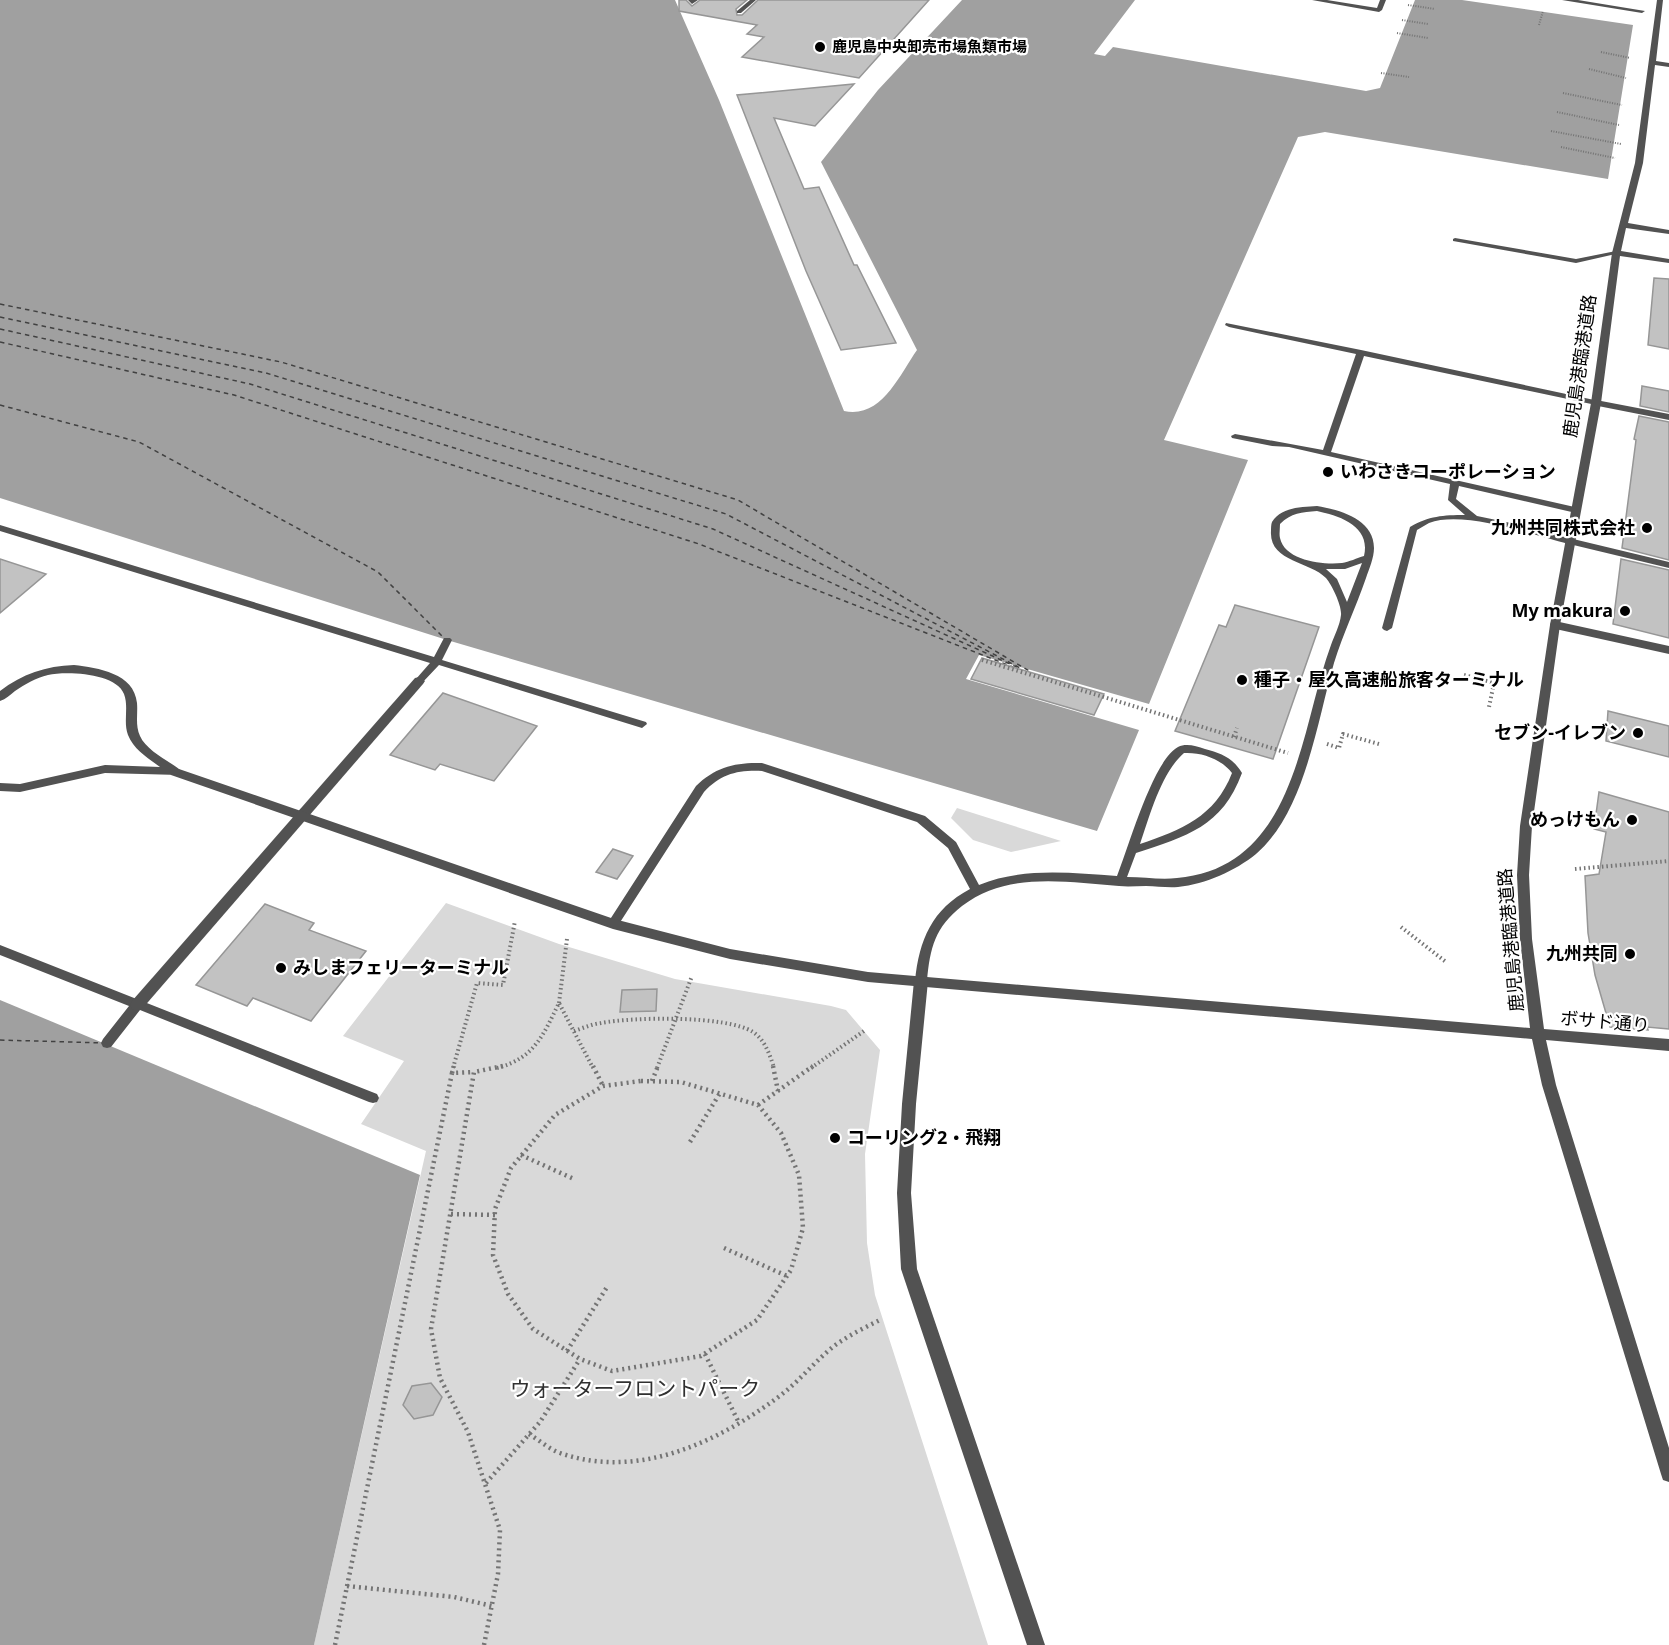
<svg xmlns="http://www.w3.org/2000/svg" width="1669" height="1645" font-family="'Noto Sans','Noto Sans JP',sans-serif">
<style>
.green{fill:#d9d9d9}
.water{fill:#a0a0a0}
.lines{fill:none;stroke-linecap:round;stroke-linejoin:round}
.ferry{stroke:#414141;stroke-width:1.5;stroke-dasharray:4.5 4;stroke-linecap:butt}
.building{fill:#c2c2c2;stroke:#969696;stroke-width:1.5}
.path-far2{stroke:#747474;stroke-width:2;stroke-dasharray:1 1.5;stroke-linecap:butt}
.path-far1{stroke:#747474;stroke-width:4;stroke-dasharray:1.5 3;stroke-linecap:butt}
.path{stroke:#747474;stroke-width:4.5;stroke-dasharray:2 4;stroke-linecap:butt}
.service{fill:#525252;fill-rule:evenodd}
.minor{fill:#525252;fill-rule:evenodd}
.tertiary{fill:#525252;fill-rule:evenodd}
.poi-dot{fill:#000;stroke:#fff;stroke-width:2}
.labels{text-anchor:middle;stroke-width:4.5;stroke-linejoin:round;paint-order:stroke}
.far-poi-label{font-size:15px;font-weight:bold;fill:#000;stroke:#fff;text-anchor:start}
.street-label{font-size:18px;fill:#000;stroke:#fff}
.poi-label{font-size:18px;font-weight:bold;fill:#000;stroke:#fff;text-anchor:end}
.near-park-label{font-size:21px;fill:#303030;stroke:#fff}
</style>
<rect width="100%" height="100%" fill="#fff"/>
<g class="green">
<polygon points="957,808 1061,841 1011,852 973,840 951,818"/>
<polygon points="446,903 559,944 675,979 831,1006 846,1010 880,1050 865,1154 867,1243 875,1295 988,1645 314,1645 426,1151 361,1124 404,1061 343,1036"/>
</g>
<g class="water">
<path d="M0,0H675L719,100L844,411C881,419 899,376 917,350L821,162L878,90L962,0H1135L1094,54L1105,56L1113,47L1366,91L1380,88L1415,0H1462L1633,25L1608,179L1325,132L1298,137L1164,440L1248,460L1149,704L979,655L966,679L1139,730L1097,831L447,640L0,498Z"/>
<polygon points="0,1000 420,1175 314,1645 0,1645"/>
</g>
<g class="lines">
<g class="ferry">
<polyline points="0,304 281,362 738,500 1031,672"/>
<polyline points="0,317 266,373 726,514 1022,669"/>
<polyline points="0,329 250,384 713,529 1021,669"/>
<polyline points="0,342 234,395 699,544 1013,667"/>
<polyline points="0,405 139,442 378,572 444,638"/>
<polyline points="0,1040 103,1043"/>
</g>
</g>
<g class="building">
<polygon points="679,0 686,0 692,6 700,0 747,0 736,9 737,15 742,15 758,0 929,0 859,78 742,57 764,37 747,34 757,25 679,11"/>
<polygon points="854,84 815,126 774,118 804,189 819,187 854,265 857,265 896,343 841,350 806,271 737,95"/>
<polygon points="1654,278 1669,279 1669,349 1648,345"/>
<polygon points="1642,386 1669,391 1669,412 1640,406"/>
<polygon points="1639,416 1669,422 1669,560 1622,548 1636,440 1634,439"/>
<polygon points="0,559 46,574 0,613"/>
<polygon points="1621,559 1669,570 1669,638 1613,624"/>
<polygon points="1235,605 1319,627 1273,759 1175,731 1219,625 1226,627"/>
<polygon points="982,658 1104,694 1094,715 971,679"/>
<polygon points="443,693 537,726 494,781 440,764 435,770 390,755"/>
<polygon points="1608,711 1669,726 1669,757 1606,741"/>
<polygon points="1599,792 1669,812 1669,1029 1647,1027 1648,1030 1610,1027 1595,975 1588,933 1585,876 1599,874 1606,832 1594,829"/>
<polygon points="613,849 633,856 617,879 596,872"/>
<polygon points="265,904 314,923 309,930 366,951 311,1021 253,998 247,1006 196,985"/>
<polygon points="657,989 656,1011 620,1012 622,990"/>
<polygon points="431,1383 442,1397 433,1415 414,1419 403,1405 412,1386"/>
</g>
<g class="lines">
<g class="path-far2">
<polyline points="1408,5 1435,9"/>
<polyline points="1402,20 1428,24"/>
<polyline points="1539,25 1543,11"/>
<polyline points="1397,33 1428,38"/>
<polyline points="1601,52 1630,58"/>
<polyline points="1589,69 1626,78"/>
<polyline points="1381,73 1409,77"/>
<polyline points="1563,93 1622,105"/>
<polyline points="1557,112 1619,125"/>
<polyline points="1551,131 1621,144"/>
<polyline points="1561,147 1615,158"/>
</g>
<g class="path-far1">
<polyline points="982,660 1288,753"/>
<polyline points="1464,675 1494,683 1489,707"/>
<polyline points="1234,737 1237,728"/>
<polyline points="1327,744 1339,748 1343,734 1379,744"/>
<polyline points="1575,869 1669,861"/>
<polyline points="1401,927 1446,962"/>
<polyline points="559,1003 567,939"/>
<path d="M574,1031C583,1028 592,1024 601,1023C633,1017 726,1015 753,1032C765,1040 770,1055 774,1068"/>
<polyline points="453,1068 477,983 503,985 515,921"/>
<path d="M497,1068C535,1058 543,1035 559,1003L593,1068"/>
<polyline points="657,1068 692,976"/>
<polyline points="811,1068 864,1031"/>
</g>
<g class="path">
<polyline points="593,1066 603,1086"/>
<polyline points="773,1066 778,1091"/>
<polyline points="452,1073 454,1066"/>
<polygon points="641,1081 681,1082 758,1105 781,1133 799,1175 803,1228 791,1270 757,1320 701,1356 612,1371 580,1359 533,1329 508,1294 493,1255 495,1209 511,1168 555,1115 603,1086"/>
<polyline points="652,1081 658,1066"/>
<polyline points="758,1105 813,1066"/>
<polyline points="690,1142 720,1093"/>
<polyline points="521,1155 574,1179"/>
<polyline points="451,1214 495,1215"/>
<polyline points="724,1248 787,1276"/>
<polyline points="567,1351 607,1287"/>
<polyline points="705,1354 739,1423"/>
<path d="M529,1434C539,1440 549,1449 560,1453C637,1480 716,1443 777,1398C798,1383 814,1362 834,1346C849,1335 866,1327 882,1319"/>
<polyline points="486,1483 540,1422 580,1359"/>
<polyline points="347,1586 454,1597 492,1606"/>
<polyline points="335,1645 452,1073 474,1072"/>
<polyline points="484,1645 498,1574 500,1530 468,1432 440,1378 431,1329 474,1072 503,1066"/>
</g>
<g class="service">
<polygon points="688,0 698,0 692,4"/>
<polygon points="750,0 756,0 741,13 737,13 737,11"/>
<polygon points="1455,238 1576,259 1616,251 1620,253 1576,263 1453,241 1453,239"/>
<path d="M1226,323L1361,350L1599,401V405H1596L1364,356L1331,452L1579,508V512L1576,513L1459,486L1456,499L1477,516L1511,523L1572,539L1573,541L1569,544C1533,535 1464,510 1429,523C1425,525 1421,528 1417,530L1392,628L1387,631L1384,630L1382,628L1410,527C1429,516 1443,515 1465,515L1448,500L1450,484L1289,447L1272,446L1232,438L1231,436L1235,434L1323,450L1356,354L1229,327L1225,325Z"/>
<path d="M1317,506C1340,510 1374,519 1374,548C1374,558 1369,569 1366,578C1356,607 1343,634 1334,663C1317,722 1305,812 1256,854C1235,871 1206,884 1178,887C1167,888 1157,886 1146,886C1137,886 1128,887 1119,886C1066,882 1008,871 962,906C935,927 930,948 927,981L925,984L921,986L917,984L915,981C919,940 932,909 970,889L948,848L917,822L762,771C737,770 721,774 704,792L617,927H609L607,924L609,921L696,786C715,767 736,762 762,763L925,816L956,842L979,885C1023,867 1071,873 1117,876C1128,849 1153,760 1178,747C1186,743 1196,746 1205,749C1221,753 1233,758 1242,773C1222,827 1187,836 1136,853L1127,877C1144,877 1161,880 1177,878C1272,870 1294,779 1314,702C1319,683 1324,664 1331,645C1334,636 1340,625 1341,615C1342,606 1332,585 1326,578C1310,561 1269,562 1271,531C1271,529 1271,524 1272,522C1281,507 1302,507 1317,506ZM1317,511C1340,516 1371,526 1364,556C1357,558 1349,562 1342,563C1323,565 1285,561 1280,538C1279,534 1280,529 1280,524C1291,513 1302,512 1317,511ZM1362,563L1347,602L1337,579L1326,569H1345ZM1184,753C1202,752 1221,759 1232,773C1215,817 1181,830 1140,844C1150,815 1161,773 1184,753Z"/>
<polygon points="0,525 434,657 444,638 450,638 452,640 442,660 646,722 647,724 642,728 439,665 422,683 416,683 414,681 416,679 430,663 0,531"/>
<polygon points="0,945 377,1094 379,1098 377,1102 373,1103 369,1102 140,1010 111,1047 107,1048 103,1047 101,1043 103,1039 129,1006 0,955"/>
</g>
<g class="minor">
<polygon points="1312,0 1327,0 1377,8 1380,0 1386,0 1382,10 1379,12"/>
<polygon points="1562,0 1578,0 1645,11 1642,13"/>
<polygon points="1596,400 1669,414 1669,420 1593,405 1593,401"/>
<polygon points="1569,538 1669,562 1669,568 1565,543 1564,541"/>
<polygon points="1555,621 1669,646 1669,654 1551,628 1550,625 1551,622"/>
<path d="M74,665C98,668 134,673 137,703C138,714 135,725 140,736C146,750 167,760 179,769L181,772L179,775L105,773L20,792L0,791V783L20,784L105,765L160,767C148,758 134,750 128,735C123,722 129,707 124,694C116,673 67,671 48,675C36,678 25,684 15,691C10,695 6,699 0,701V691C22,674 46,666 74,665Z"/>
<polygon points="419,677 425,681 423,684 142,1009 137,1011 132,1009 130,1005 132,1001 415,678"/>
<polygon points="921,976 926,977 928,981 916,1104 911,1193 917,1269 1045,1645 1027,1645 901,1269 897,1193 902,1104 914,981 916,977"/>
</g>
<polygon class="tertiary" points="1657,0 1663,0 1656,61 1669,63 1669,67 1655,65 1643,163 1628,223 1669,230 1669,234 1626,228 1621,251 1669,259 1669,263 1620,256 1601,403 1560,625 1532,826 1529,875 1532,939 1544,1029 1669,1039 1669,1051 1546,1040 1556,1085 1669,1448 1669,1482 1663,1480 1661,1474 1542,1085 1532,1039 868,982 730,959 613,929 171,775 169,772 171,769 179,769 614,919 730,949 868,972 1530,1028 1520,939 1517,875 1520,826 1550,625 1591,403 1612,253 1635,163"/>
</g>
<g class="poi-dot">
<circle cx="820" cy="47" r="6"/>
<circle cx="1328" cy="472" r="6"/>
<circle cx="1647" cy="528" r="6"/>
<circle cx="1625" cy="611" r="6"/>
<circle cx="1242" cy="680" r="6"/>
<circle cx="1638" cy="733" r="6"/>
<circle cx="1632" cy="820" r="6"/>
<circle cx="1630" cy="954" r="6"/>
<circle cx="281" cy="968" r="6"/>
<circle cx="835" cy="1138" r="6"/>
</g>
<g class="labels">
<g class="far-poi-label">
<text x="832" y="52">鹿児島中央卸売市場魚類市場</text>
</g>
<g class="street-label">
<text transform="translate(1580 366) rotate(-82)" y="6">鹿児島港臨港道路</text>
<text transform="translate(1511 940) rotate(-95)" y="6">鹿児島港臨港道路</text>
<text transform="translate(1605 1022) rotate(5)" y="6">ボサド通り</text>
</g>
<g class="poi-label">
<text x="1340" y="478" text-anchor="start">いわさきコーポレーション</text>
<text x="1635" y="534">九州共同株式会社</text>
<text x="1613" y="617">My makura</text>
<text x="1254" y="686" text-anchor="start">種子・屋久高速船旅客ターミナル</text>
<text x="1626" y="739">セブン-イレブン</text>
<text x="1620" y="826">めっけもん</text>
<text x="1618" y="960">九州共同</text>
<text x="293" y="974" text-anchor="start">みしまフェリーターミナル</text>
<text x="847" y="1144" text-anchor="start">コーリング2・飛翔</text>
</g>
<g class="near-park-label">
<text x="635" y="1396">ウォーターフロントパーク</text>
</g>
</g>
</svg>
